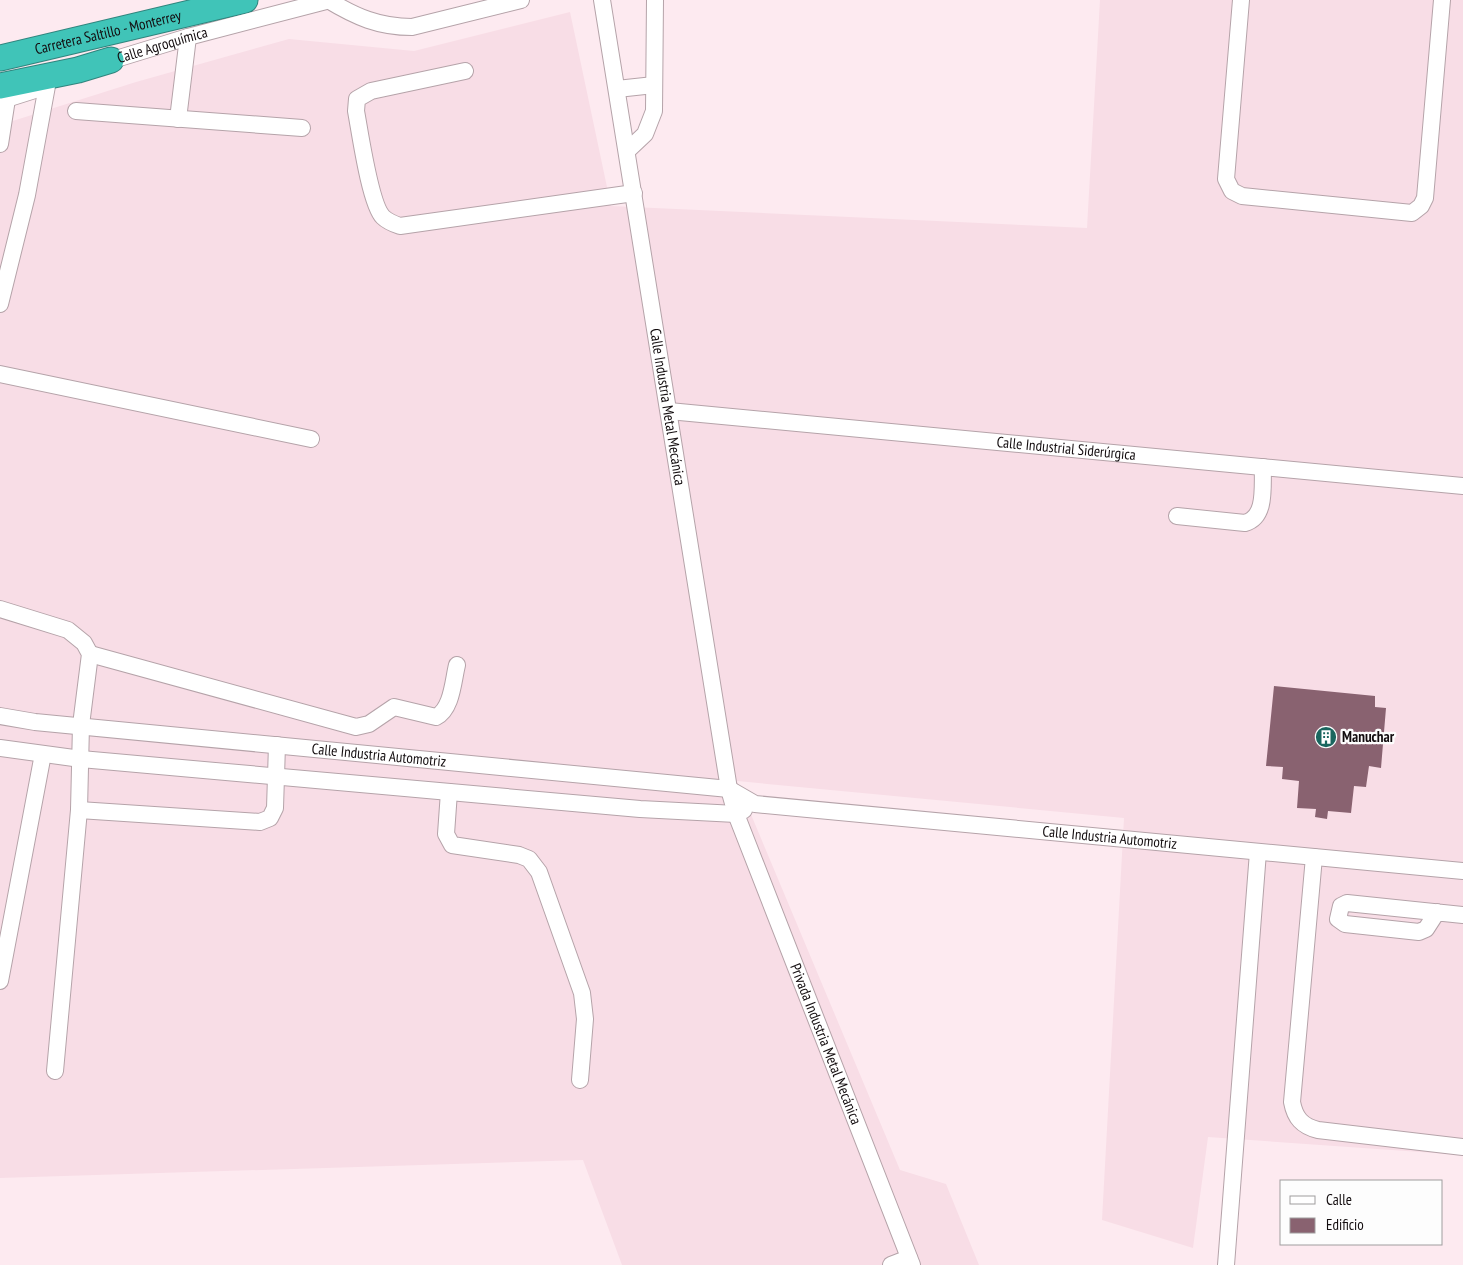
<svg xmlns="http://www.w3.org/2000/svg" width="1463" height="1265" font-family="'PT Sans Narrow',sans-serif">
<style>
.built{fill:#f8dde6}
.building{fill:#896270}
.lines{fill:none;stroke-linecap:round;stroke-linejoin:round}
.minor-casing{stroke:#b5a3a9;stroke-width:18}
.highway-casing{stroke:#30847d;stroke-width:27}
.minor{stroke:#fff;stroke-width:16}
.highway{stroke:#40c4b8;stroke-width:25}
.labels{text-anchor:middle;stroke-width:4.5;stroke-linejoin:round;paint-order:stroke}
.street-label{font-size:15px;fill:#130d0f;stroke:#fdfdfd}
.poi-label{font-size:15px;font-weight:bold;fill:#130d0f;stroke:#fdfdfd;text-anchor:start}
</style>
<rect width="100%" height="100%" fill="#fdeaf0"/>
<polygon class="built" points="1100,0 1463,0 1463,1155 1208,1137 1193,1248 1102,1220 1124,818 737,781 900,1170 946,1184 979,1265 622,1265 583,1160 0,1178 0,125 136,82 289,39 414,51 570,12 611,206 1087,228"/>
<polygon class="building" points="1274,686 1375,696 1375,707 1386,708 1381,768 1369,766 1366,787 1354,786 1351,813 1328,811 1327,819 1315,817 1316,809 1297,808 1299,781 1282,779 1283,767 1266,766"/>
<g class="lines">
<g class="minor-casing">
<g id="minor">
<path d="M328,0C356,17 379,27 412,27L521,0"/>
<path id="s1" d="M602,0L729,789L736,814L912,1265"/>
<polyline points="1241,0 1226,179 1232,191 1242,196 1412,213 1421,206 1425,198 1442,0"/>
<path id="s2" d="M103,63L188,37L330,0"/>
<path d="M465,71L371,91L357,99L356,111C360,132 370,204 383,217C388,222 394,224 400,226L634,193"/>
<polyline points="617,89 654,85"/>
<polyline points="0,101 41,88"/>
<polyline points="76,111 302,128"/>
<polyline points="178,119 188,37"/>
<polyline points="0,144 7,99"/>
<polyline points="627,151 645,134 654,111 655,0"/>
<polyline points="0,304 27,195 47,86"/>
<polyline points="0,374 311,439"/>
<path id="s3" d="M669,411L1463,486"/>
<path d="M1177,516L1245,523C1267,517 1262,486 1263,467"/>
<polyline points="0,609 68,630 84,643 90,654 81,725 79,810 55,1071"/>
<path d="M90,654L356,727L369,724L394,707L436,717C452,709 453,681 457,665"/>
<path id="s4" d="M0,716L35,722L729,789L755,804L1463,871"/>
<polyline points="0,748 81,759 640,809 736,814 744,810"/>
<polyline points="449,792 446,834 452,845 519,855 529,859 539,872 582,993 585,1019 580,1080"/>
<polyline points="79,810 260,822 270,818 275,808 277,745"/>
<path d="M1314,857L1292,1102C1295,1118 1302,1126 1318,1130L1463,1147"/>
<polyline points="1437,912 1426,929 1419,932 1345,924 1338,919 1341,906 1347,903 1463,915"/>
<polyline points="0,981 43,754"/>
<polyline points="891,1265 909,1258"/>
<polyline points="1226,1265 1258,852"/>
</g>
</g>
<g class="highway-casing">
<g id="highway">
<path id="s5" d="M0,58L245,0"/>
<polyline points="0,86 78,70 111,60"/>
</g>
</g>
<use href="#minor" class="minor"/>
<use href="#highway" class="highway"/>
</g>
<defs>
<g id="building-disc" transform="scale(1.125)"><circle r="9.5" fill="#1a665f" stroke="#fdfdfd"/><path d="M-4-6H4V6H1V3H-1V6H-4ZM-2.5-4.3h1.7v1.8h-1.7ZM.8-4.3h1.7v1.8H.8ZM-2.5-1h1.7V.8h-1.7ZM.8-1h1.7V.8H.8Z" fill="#fff"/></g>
</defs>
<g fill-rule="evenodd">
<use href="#building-disc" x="1326" y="737"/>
</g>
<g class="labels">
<g class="street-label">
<text dy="5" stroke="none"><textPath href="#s5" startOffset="111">Carretera Saltillo - Monterrey</textPath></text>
<text dy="5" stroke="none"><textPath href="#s2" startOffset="62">Calle Agroquímica</textPath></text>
<text dy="5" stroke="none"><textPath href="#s1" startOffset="412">Calle Industria Metal Mecánica</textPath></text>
<text dy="5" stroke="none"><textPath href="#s3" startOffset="399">Calle Industrial Siderúrgica</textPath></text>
<text dy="5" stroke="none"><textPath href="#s4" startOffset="381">Calle Industria Automotriz</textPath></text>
<text dy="5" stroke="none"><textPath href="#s4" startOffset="1119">Calle Industria Automotriz</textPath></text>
<text dy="5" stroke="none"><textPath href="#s1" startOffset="1072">Privada Industria Metal Mecánica</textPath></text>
</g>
<g class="poi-label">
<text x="1342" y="742">Manuchar</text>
</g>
</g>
<rect x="1280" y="1180" width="162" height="65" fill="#fdfdfd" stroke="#9f9d9e"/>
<rect x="1290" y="1196" width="25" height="8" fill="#ffffff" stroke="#9f9d9e"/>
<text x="1326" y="1205" font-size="15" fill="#130d0f">Calle</text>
<rect x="1290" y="1218" width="25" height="15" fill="#896270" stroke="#9f9d9e"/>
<text x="1326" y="1230" font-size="15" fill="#130d0f">Edificio</text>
</svg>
